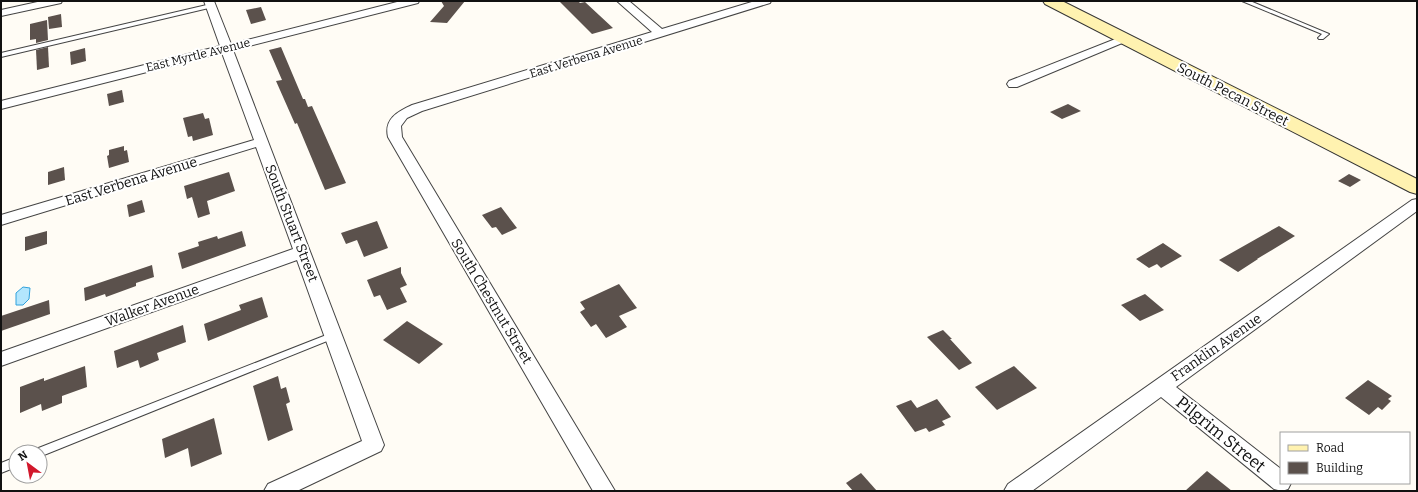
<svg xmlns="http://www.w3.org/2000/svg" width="1418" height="492" font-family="Bitter,serif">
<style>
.water{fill:#b3e6fd;stroke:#32a2dc}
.building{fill:#5b514c}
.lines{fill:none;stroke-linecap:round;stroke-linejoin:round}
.lane-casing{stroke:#444;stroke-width:2}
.street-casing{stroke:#444;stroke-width:2}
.secondary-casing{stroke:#333;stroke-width:2}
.lane{fill:#fff;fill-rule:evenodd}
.street{fill:#fff;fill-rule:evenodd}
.secondary{fill:#fff2b0;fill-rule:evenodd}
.labels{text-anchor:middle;stroke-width:4;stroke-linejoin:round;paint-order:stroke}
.far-street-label{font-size:12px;fill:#111;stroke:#fff}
.street-label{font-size:14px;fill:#111;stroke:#fff}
.near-street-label{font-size:17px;fill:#111;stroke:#fff}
</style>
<rect width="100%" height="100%" fill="#fffcf5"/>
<polygon class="water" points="23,287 30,288 29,299 23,305 16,305 16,293"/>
<g class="building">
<polygon points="441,1 465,1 447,23 430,22 444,6"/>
<polygon points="559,1 578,1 580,3 585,2 613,28 592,34"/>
<polygon points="261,7 266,20 251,24 246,10"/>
<polygon points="61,14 62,27 49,29 48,17"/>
<polygon points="47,20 48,40 36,43 36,39 30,40 30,24"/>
<polygon points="48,47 49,67 37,70 36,50"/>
<polygon points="281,47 303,99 305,99 308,107 312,106 346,183 325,190 297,123 295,124 276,81 282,80 269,50"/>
<polygon points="85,48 86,61 71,65 70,52"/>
<polygon points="122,90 124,102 109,106 107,94"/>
<polygon points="1068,104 1081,111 1062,119 1050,112"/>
<polygon points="203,113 205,119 209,118 213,135 193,141 192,136 188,137 183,118"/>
<polygon points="124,146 124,151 127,150 129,162 109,168 107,156 109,155 109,150"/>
<polygon points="64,167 65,180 48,185 48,172"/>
<polygon points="229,172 235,191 207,201 210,214 198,218 192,197 187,199 184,186"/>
<polygon points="1349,174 1361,180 1350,187 1338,181"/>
<polygon points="142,200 145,212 129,217 127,205"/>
<polygon points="501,207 517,228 502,235 496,227 492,228 482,215"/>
<polygon points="377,221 388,248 364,257 357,240 346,244 341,233"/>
<polygon points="1279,226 1295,236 1257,259 1258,259 1238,272 1219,260"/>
<polygon points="47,231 47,244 25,251 25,237"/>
<polygon points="242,231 246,246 182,269 178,253 199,246 198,242 217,236 218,239"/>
<polygon points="1163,243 1182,256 1161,268 1157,264 1149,268 1136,259"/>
<polygon points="152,265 154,277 136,283 136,286 106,297 105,294 85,301 84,288"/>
<polygon points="401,267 401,273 407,285 400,288 407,302 387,310 380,295 374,297 367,280"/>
<polygon points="619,284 637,308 619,316 627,327 606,338 596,324 591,327 580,312 585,309 580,302"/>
<polygon points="1145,294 1164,310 1140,321 1121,305"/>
<polygon points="262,297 268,317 208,341 204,324 241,310 239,305"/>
<polygon points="49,300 50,314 1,331 1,316"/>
<polygon points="407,321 443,344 419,364 383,340"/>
<polygon points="183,325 186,342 157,353 159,360 140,368 138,360 117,368 114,351"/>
<polygon points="943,330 952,339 950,339 972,363 959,370 927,337"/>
<polygon points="85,366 87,387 62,396 62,403 42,411 41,404 20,413 20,387 44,378 44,381"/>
<polygon points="1014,366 1037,388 997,410 975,387"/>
<polygon points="278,376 281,389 286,387 290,402 286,404 293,430 268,441 253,386"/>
<polygon points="1368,380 1392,396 1388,399 1391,401 1382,410 1378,407 1369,415 1345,398"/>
<polygon points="937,399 951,417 942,421 945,425 929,432 926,428 915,432 896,406 911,400 917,408"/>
<polygon points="214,418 222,454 191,467 188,448 165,458 162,439"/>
<polygon points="1207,471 1232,491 1185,491"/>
<polygon points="861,473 877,491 853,491 846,483"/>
</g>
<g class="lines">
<g class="lane-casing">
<g id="lane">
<polygon points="1242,1 1250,1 1329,34 1323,39 1319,39 1318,38 1322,34"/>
<polygon points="211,4 214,6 213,7 1,57 1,53"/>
<polygon points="334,332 337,333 338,335 337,337 44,455 40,456 40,452 35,452 36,449"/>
<polygon points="16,457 16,467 1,473 1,463"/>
</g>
</g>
<g class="street-casing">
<g id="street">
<polygon points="42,1 62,1 61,3 1,16 1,10"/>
<polygon points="204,1 214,1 231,44 401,1 419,1 418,3 233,50 384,445 381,451 297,491 264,491 268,484 362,441 297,260 1,366 1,352 293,249 256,147 1,225 1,215 254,140 222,53 1,109 1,101 220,46"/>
<path d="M617,1H629L662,29L755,1H771L770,3L422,111L407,118L401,126L402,137L615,491H593L388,137C384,119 397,112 412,105L652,32Z"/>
<polygon points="1123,36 1127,37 1129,39 1127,41 1017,87 1009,87 1007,84 1009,81"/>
<polygon points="1417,199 1417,211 1176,387 1281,469 1281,483 1291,483 1288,489 1282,491 1274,489 1161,397 1032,491 1004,491 1008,484 1412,200"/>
</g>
</g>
<g class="secondary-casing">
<polygon id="secondary" points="1043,1 1062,1 1417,179 1417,194 1410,192 1045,4"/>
</g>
<use href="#lane" class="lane"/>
<use href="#street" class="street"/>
<use href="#secondary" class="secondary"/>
</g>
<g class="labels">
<g class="far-street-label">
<text transform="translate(198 55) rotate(-14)" y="4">East Myrtle Avenue</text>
<text transform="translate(586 57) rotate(-17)" y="4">East Verbena Avenue</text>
</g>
<g class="street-label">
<text transform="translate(1233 94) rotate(27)" y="5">South Pecan Street</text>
<text transform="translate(131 181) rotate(-17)" y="5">East Verbena Avenue</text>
<text transform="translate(292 223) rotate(69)" y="5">South Stuart Street</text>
<text transform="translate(492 301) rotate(59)" y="5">South Chestnut Street</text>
<text transform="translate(152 305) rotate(-20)" y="5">Walker Avenue</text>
<text transform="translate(1216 347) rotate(-35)" y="5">Franklin Avenue</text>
</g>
<g class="near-street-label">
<text transform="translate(1221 434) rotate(39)" y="6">Pilgrim Street</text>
</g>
</g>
<rect width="1418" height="492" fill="none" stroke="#111111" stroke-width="4"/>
<rect x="1280" y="432" width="130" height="52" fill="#ffffff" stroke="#a0a0a0"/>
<rect x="1288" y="445" width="20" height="6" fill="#fff2b0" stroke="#a0a0a0"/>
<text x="1316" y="452" font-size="12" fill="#111111">Road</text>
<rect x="1288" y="462" width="20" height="12" fill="#5b514c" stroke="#a0a0a0"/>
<text x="1316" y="472" font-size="12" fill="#111111">Building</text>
<g transform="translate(28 464) rotate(328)"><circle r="19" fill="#ffffff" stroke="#a0a0a0"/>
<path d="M0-3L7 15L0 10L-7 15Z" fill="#d2182c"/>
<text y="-6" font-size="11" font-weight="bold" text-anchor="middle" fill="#111111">N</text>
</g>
</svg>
